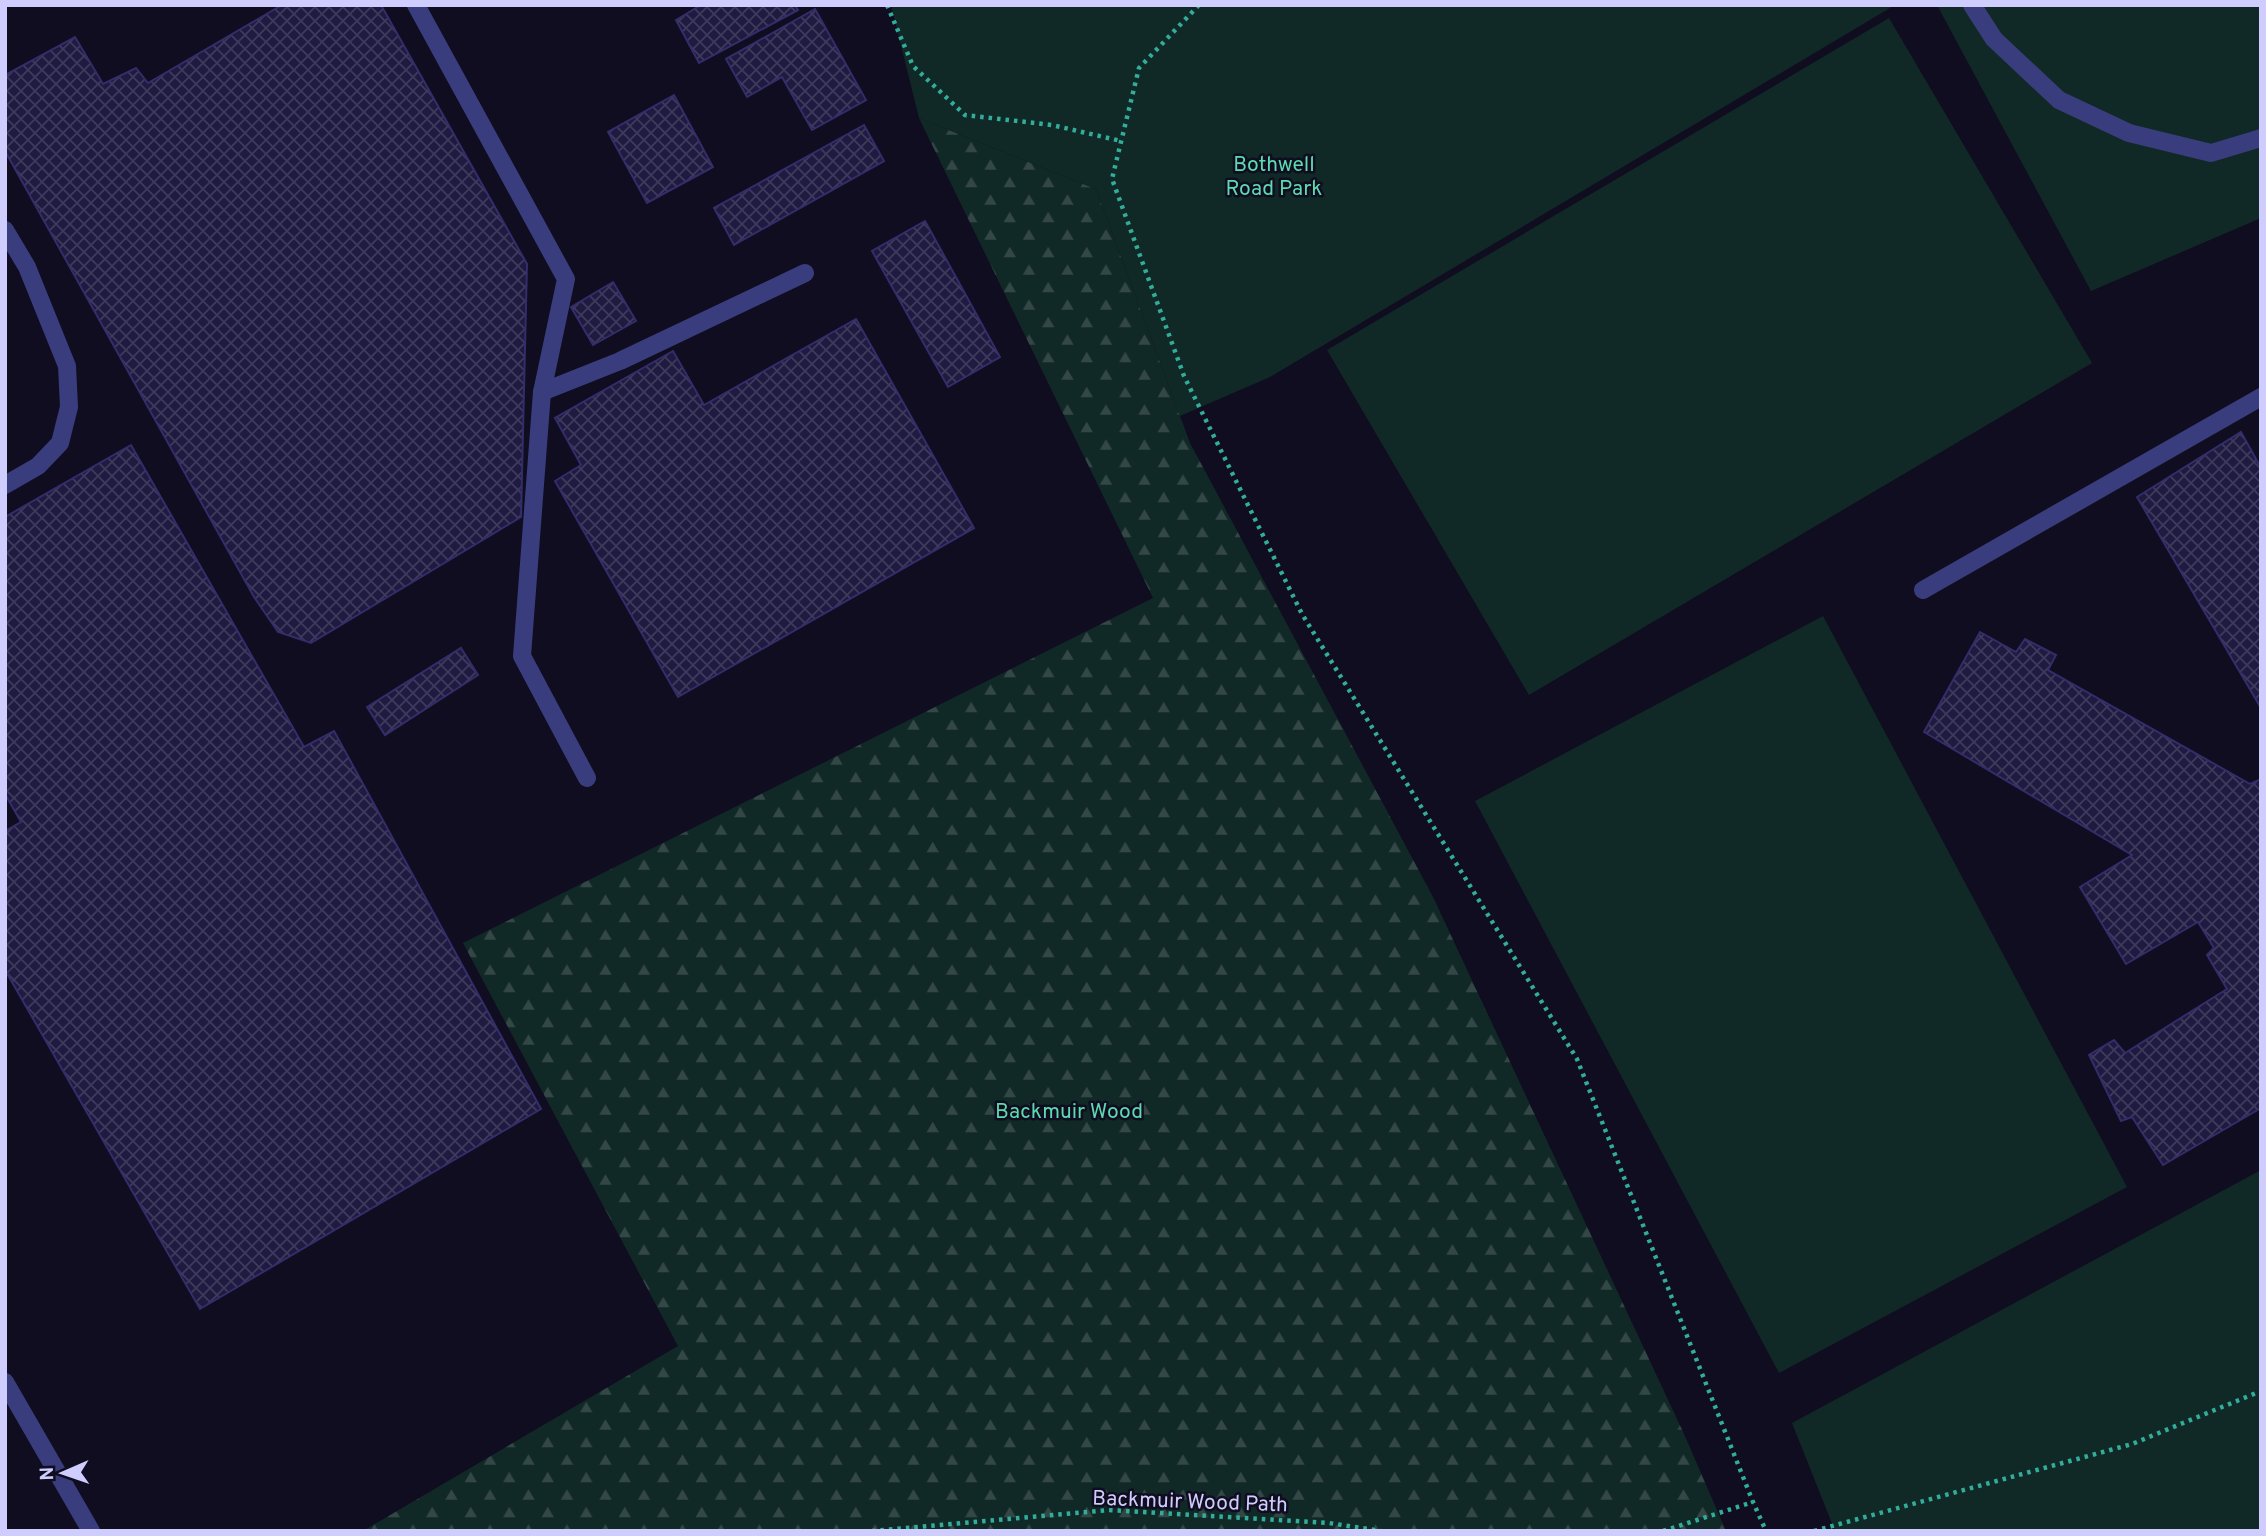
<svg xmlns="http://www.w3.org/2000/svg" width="2266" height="1536" font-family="Overpass,sans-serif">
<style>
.forest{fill:url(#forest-firs)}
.park{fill:#112926}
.building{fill:url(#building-cross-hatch);stroke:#342d6b;stroke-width:2}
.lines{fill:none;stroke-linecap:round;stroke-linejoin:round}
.path{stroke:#32ad9b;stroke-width:4.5;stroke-dasharray:3.5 5;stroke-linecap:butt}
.service{stroke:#3a3d7d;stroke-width:18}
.labels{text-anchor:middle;stroke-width:5;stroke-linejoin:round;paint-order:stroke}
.park-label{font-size:21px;fill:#5cdab0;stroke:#0f0d1f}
.street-label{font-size:21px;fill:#cfcdfd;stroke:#0f0d1f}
</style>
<defs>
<pattern id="forest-firs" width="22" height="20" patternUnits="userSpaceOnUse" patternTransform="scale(1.75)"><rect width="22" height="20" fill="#112926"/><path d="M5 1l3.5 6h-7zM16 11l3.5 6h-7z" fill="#334746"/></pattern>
<pattern id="building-cross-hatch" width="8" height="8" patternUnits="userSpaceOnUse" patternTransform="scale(1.75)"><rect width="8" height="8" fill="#1e1a40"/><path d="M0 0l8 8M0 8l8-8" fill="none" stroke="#3e3a5c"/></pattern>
</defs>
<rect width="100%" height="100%" fill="#0f0d1f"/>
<polygon class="forest" points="919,118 1096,189 1190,443 1433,897 1684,1434 1726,1531 363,1531 678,1346 463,943 1153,598"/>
<g class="park">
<polygon points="891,5 1895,5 1270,377 1180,416 1096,189 919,118"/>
<polygon points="1937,5 2261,5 2261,218 2091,291"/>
<polygon points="1889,18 2092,363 1529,695 1327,350"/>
<polygon points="1823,616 2127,1187 1779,1373 1475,801"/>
<polygon points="2261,1170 2261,1531 1835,1531 1792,1423"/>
</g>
<g class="building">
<polygon points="282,5 381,5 527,264 521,517 311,643 278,632 254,597 5,151 5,75 75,37 103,84 136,68 148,83"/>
<polygon points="701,5 795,5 798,10 699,63 676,20"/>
<polygon points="815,9 866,100 812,130 782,77 747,97 726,59"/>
<polygon points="674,95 713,167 647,203 608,132"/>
<polygon points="864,125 884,161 734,245 714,208"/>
<polygon points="925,221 1000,357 948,387 872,251"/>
<polygon points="613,282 636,321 593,345 571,307"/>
<polygon points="856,319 974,528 678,697 555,481 581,465 555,418 673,351 704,405"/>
<polygon points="2241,432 2261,468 2261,708 2137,497"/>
<polygon points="131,445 304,747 334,731 541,1109 200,1309 5,970 5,831 21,822 5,794 5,517"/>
<polygon points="1980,632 2016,652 2025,639 2056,655 2048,670 2250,784 2261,779 2261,1108 2163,1165 2132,1117 2121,1121 2089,1055 2114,1040 2125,1053 2227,989 2207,955 2214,948 2198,922 2126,964 2080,887 2132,855 1924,732"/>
<polygon points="461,648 478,675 385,735 367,707"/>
</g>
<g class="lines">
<g class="path">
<polyline points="887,5 913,66 965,115 1052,125 1121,141"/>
<polyline points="1199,5 1139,68 1112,179 1184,376 1302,614 1577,1059 1753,1502 1766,1531"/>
<polyline points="872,1531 1109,1510 1329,1523 1381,1531"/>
<polyline points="1663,1531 1753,1502"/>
<polyline points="1814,1531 2132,1444 2261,1391"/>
</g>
<g class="service">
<polyline points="416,5 566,279 542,392 522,656 587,778"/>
<polyline points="1972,5 1994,39 2059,100 2129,133 2211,153 2261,138"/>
<polyline points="5,230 27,267 67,366 69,407 60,443 38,466 5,485"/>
<polyline points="542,392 620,361 805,273"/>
<polyline points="1923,590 2261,397"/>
<polyline points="5,1382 91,1531"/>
</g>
</g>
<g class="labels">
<g class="park-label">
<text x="1274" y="171">Bothwell<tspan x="1274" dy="24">Road Park</tspan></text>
<text x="1069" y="1118">Backmuir Wood</text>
</g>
<g class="street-label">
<text transform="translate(1190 1501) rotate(2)" y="7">Backmuir Wood Path</text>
</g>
</g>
<rect width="2266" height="1536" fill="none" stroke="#cfcdfd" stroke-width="14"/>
<g transform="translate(63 1473) rotate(268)" stroke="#0f0d1f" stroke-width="5" paint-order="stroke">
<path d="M0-5L12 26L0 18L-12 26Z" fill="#cfcdfd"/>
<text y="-10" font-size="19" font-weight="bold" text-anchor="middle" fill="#cfcdfd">N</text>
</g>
</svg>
